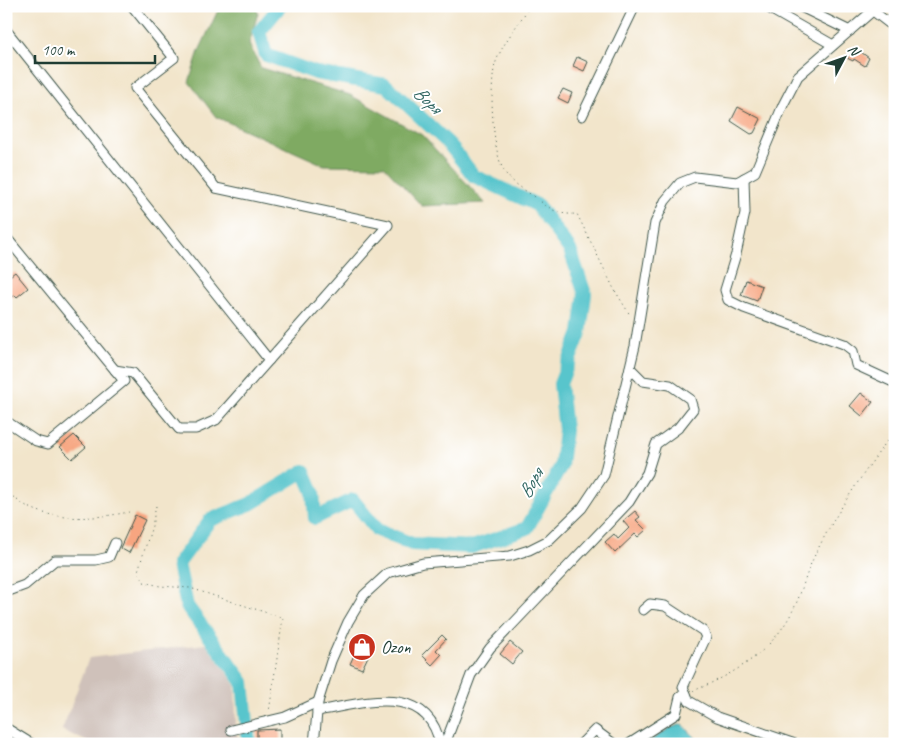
<svg xmlns="http://www.w3.org/2000/svg" width="901" height="750" font-family="Caveat,sans-serif">
<style>
.industrial{fill:#cfc1ba}
.forest{fill:#7faa62;stroke:#4f744b}
.water{fill:#58c5cc;stroke:#3c8180}
.lines{fill:none;stroke-linecap:round;stroke-linejoin:round}
.river{stroke:#58c5cc;stroke-width:14}
.building{fill:#f7a580}
.minor-casing{stroke:#3f564b;stroke-width:11}
.path{stroke:#3f564b;stroke-width:1;stroke-dasharray:1 4;stroke-linecap:butt}
.minor{stroke:#fff;stroke-width:9}
.labels{text-anchor:middle;stroke-width:4;stroke-linejoin:round;paint-order:stroke}
.poi-label{font-size:18px;fill:#1f3d34;stroke:#fff;text-anchor:start}
.water-label{font-size:19px;font-style:italic;fill:#306662;stroke:#fff}
</style>
<rect width="100%" height="100%" fill="#fff"/>
<filter id="ink" filterUnits="userSpaceOnUse"><feTurbulence type="fractalNoise" baseFrequency=".02" numOctaves="2"/><feDisplacementMap in="SourceGraphic" scale="10" xChannelSelector="R" yChannelSelector="G"/><feConvolveMatrix kernelMatrix="1 2 1 2 8 2 1 2 1" color-interpolation-filters="sRGB"/></filter>
<filter id="wash" filterUnits="userSpaceOnUse"><feTurbulence type="fractalNoise" baseFrequency=".0096" numOctaves="4" result="noise"/><feDisplacementMap in="SourceGraphic" scale="20" xChannelSelector="R" yChannelSelector="G"/><feGaussianBlur stdDeviation="1.12" result="paint"/><feColorMatrix in="noise" values="0 0 0 0 0 0 0 0 0 0 0 0 0 0 0 0 0 1.4 0 .05"/><feComposite in="paint" operator="in"/></filter>
<g filter="url(#wash)">
<rect width="100%" height="100%" fill="#f2e5cb"/>
<polygon class="industrial" points="206,644 235,684 236,732 240,744 92,744 62,730 89,658"/>
<polygon class="forest" points="220,6 256,6 258,13 249,44 261,68 350,95 422,135 485,203 422,206 384,166 324,165 216,117 189,82 199,51"/>
<polygon class="water" points="682,724 696,738 693,744 645,744 670,728"/>
<g class="lines">
<polyline class="river" points="249,744 243,682 187,606 178,564 210,520 250,504 304,471 313,492 315,518 353,500 377,530 412,544 472,547 527,528 561,466 565,430 560,384 580,333 585,294 570,250 537,205 474,176 448,143 386,85 316,73 266,55 259,32 280,6"/>
</g>
<g id="blocks">
<g class="building">
<polygon points="854,47 869,58 865,66 854,59 853,61 847,58"/>
<polygon points="577,57 588,62 584,71 573,66"/>
<polygon points="563,89 572,93 568,103 558,98"/>
<polygon points="738,107 761,119 754,133 751,134 731,121"/>
<polygon points="15,272 28,288 17,297 15,295 11,298 6,293 6,279"/>
<polygon points="746,280 762,286 757,301 741,295"/>
<polygon points="861,393 873,402 862,416 850,406"/>
<polygon points="74,435 86,447 72,459 60,447"/>
<polygon points="635,511 640,517 636,520 646,530 638,537 635,534 615,553 605,542 614,534 618,539 629,528 623,521"/>
<polygon points="135,515 145,520 129,553 120,548"/>
<polygon points="442,635 446,639 436,650 441,655 432,665 422,655"/>
<polygon points="510,642 522,652 512,664 500,654"/>
<polygon points="359,644 371,650 362,669 350,664"/>
<polygon points="280,729 280,741 257,741 257,730"/>
</g>
</g>
</g>
<g filter="url(#ink)">
<use href="#blocks" fill-opacity="0" stroke="#3f564b" stroke-width="1"/>
<g class="lines">
<g class="minor-casing">
<g id="minor">
<polyline points="132,6 174,58 135,88 216,188 388,225 269,360"/>
<polyline points="765,6 833,45"/>
<polyline points="799,6 850,31"/>
<polyline points="873,11 895,28"/>
<polyline points="6,30 269,360 216,420 196,429 179,429 133,373 115,370"/>
<polyline points="582,116 635,6"/>
<polyline points="744,178 745,213 736,254 725,290 728,300 744,308 844,344 853,351 856,365 895,383"/>
<polyline points="6,237 124,381 48,444 36,441 6,421"/>
<polyline points="6,592 25,585 55,560 96,560 109,557 115,543"/>
<polyline points="643,610 650,604 665,606 703,631 706,637 683,687 689,701 717,717 795,744"/>
<path d="M317,711C361,704 427,681 440,744"/>
<polyline points="6,728 32,744"/>
<polyline points="231,730 285,717 318,702"/>
<polyline points="314,744 318,702 331,661 348,622 364,595 388,573 423,563 510,556 529,550 549,540 582,508 604,475 635,346 655,223 665,201 680,183 695,177 737,182 755,172 783,105 798,76 878,6"/>
<polyline points="445,744 471,675 490,648 629,502 647,473 656,444 678,428 693,409 690,399 670,385 643,381 630,368"/>
<polyline points="581,744 595,730 614,744"/>
<polyline points="629,744 676,714 680,697 686,694"/>
</g>
</g>
<g class="path">
<path d="M530,6C519,23 500,47 495,65C489,87 492,157 506,174C514,184 526,191 536,198C552,210 557,215 577,214L614,289L630,315"/>
<path d="M6,490C37,524 88,520 129,512"/>
<polyline points="156,506 152,526 138,571 144,582 160,586 190,588 283,618 269,712"/>
<path d="M693,691C734,674 771,653 792,612C801,596 805,576 813,559C835,513 865,471 895,430"/>
</g>
<use href="#minor" class="minor"/>
</g>
</g>
<defs>
<g id="shop-disc" transform="scale(1.4375)"><circle r="9.5" fill="#c8321e" stroke="#fff"/><path d="M-5-2.5h2.3a2.7 3.5 0 0 1 5.4 0H5L5.5 6h-11ZM-1.5-2.5h3a1.5 2.3 0 0 0-3 0Z" fill="#fff"/></g>
</defs>
<g fill-rule="evenodd">
<use href="#shop-disc" x="362" y="647"/>
</g>
<g class="labels">
<g class="poi-label">
<text x="381" y="653">Ozon</text>
</g>
<g class="water-label">
<text transform="translate(428 99) rotate(43)" y="7">Воря</text>
<text transform="translate(530 483) rotate(-61)" y="7">Воря</text>
</g>
</g>
<rect width="901" height="750" fill="none" stroke="#fff" stroke-width="25"/>
<g transform="translate(844 58) rotate(49)" stroke="#ffffff" stroke-width="4" paint-order="stroke">
<path d="M0-4L9 19L0 12L-9 19Z" fill="#1f3d34"/>
<text y="-8" font-size="14" font-weight="bold" text-anchor="middle" fill="#1f3d34">N</text>
</g>
<path d="M35 55v8h120v-8" fill="none" stroke="#1f3d34" stroke-width="2.5"/>
<text x="42" y="55" font-size="15" fill="#1f3d34" stroke="#ffffff" stroke-width="4" paint-order="stroke">100 m</text>
</svg>
